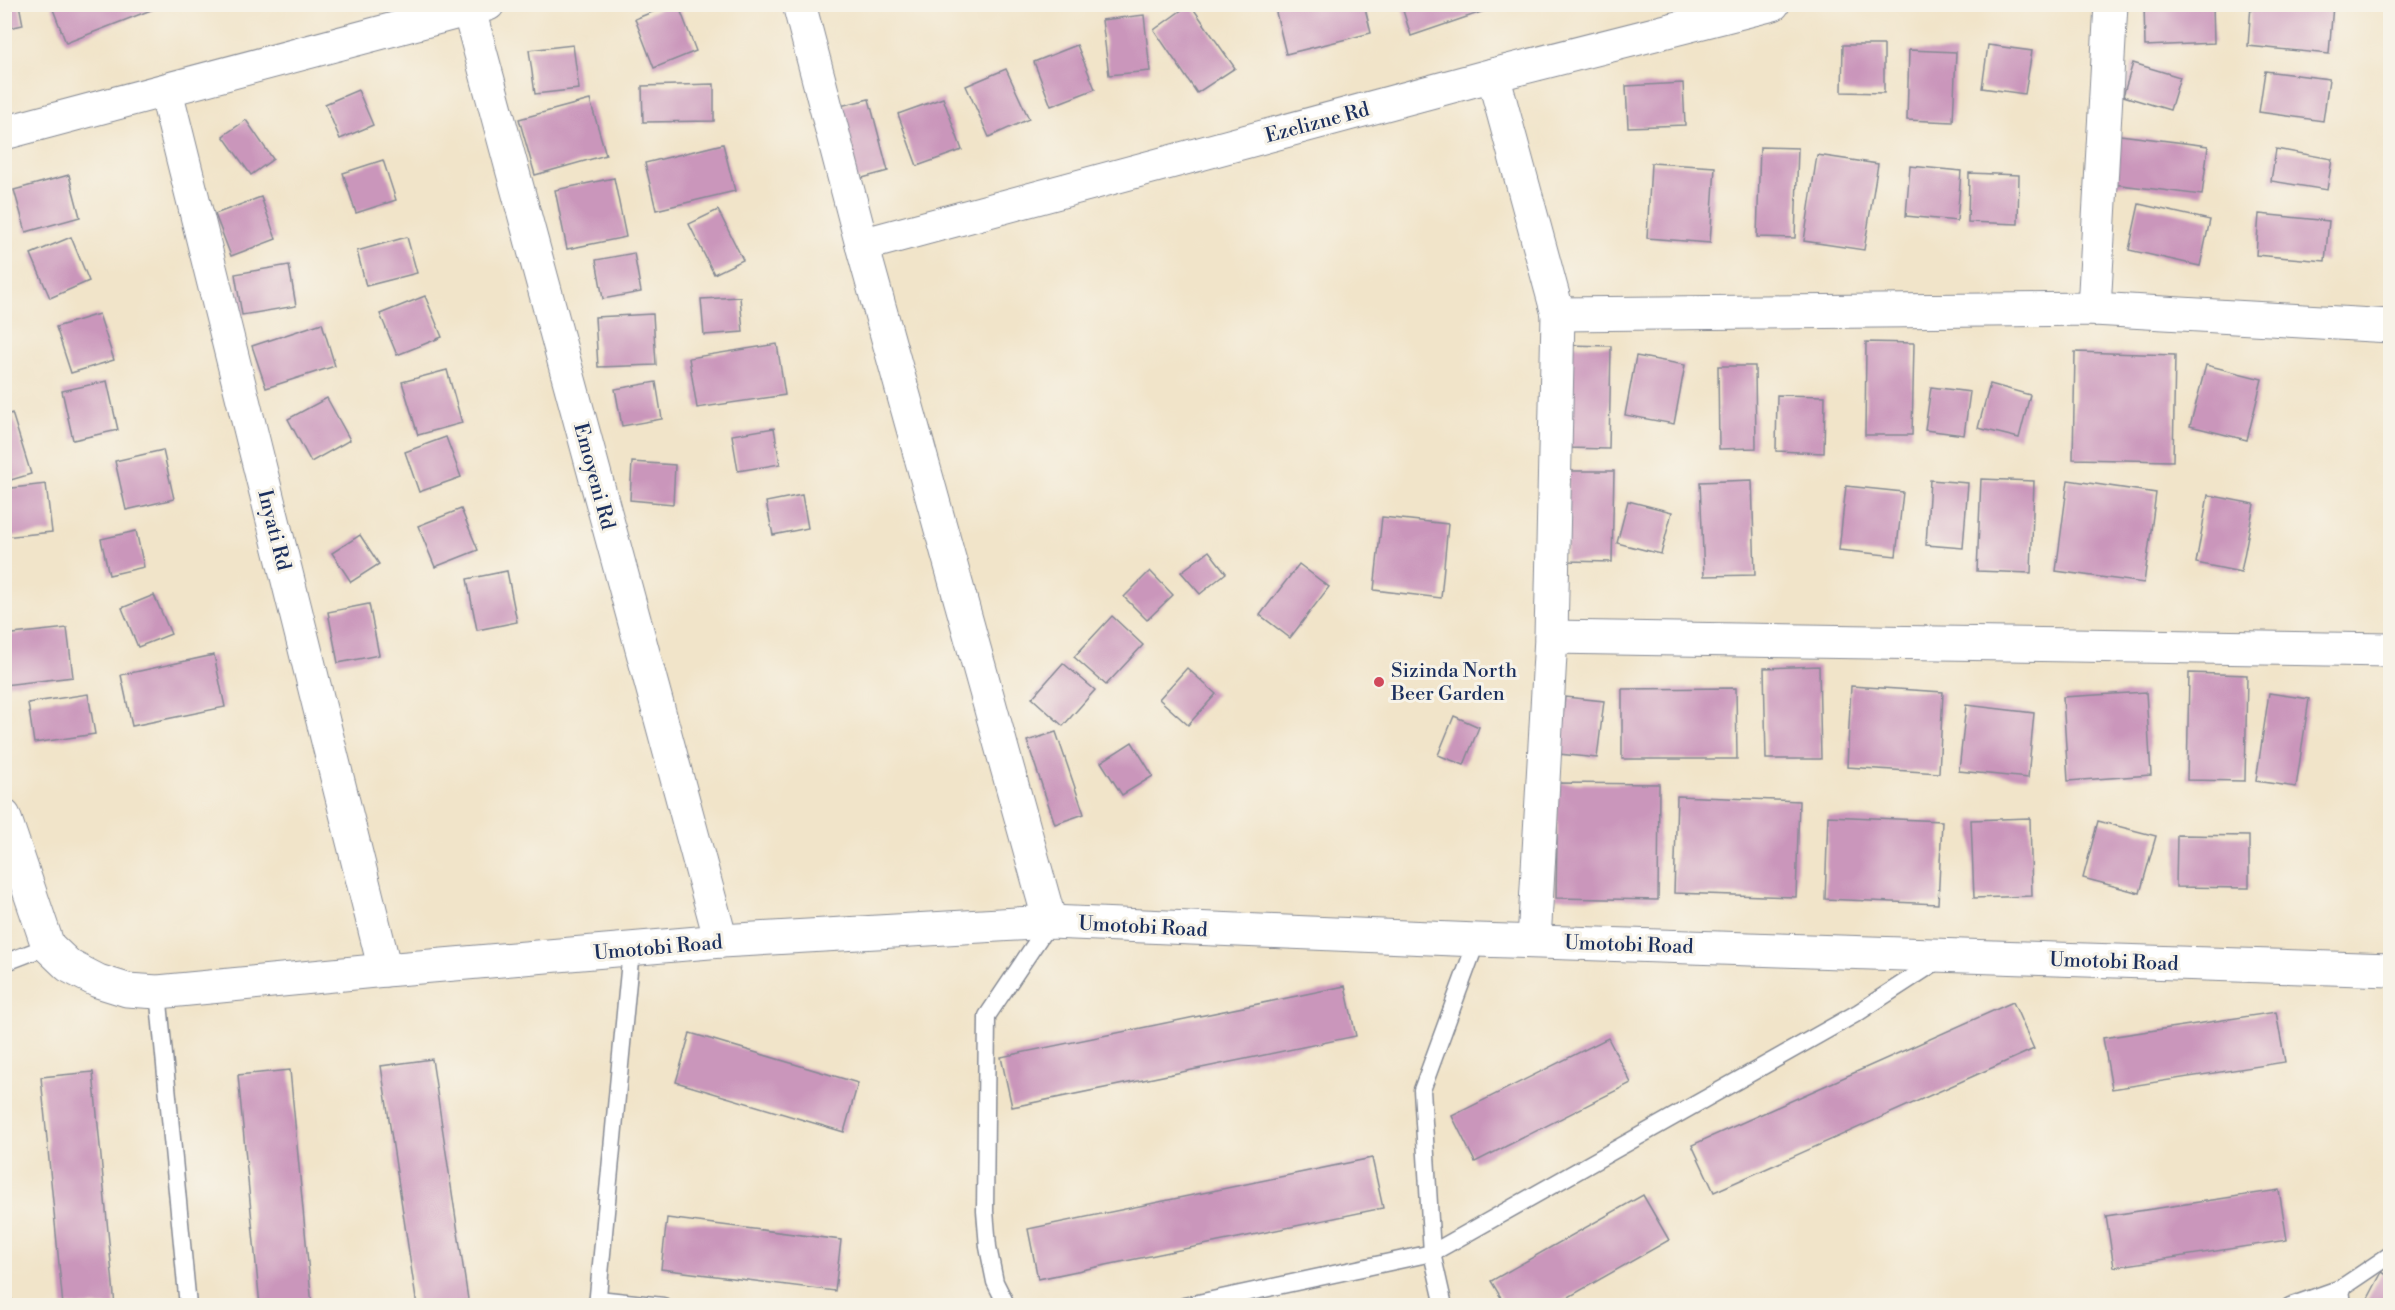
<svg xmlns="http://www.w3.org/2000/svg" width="2395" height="1310" font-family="'Libre Bodoni',serif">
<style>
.building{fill:#ca96bb}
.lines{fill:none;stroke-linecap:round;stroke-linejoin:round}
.lane-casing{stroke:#868a94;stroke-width:19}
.street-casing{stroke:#868a94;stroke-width:35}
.lane{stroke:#fff;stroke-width:16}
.street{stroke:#fff;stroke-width:33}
.poi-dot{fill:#d1495b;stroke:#f7f3e8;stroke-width:2}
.labels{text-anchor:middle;stroke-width:6;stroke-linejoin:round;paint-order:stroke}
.street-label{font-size:20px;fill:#1b2f5e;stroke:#f7f3e8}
.poi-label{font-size:20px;fill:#1b2f5e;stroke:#f7f3e8;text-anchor:start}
</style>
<rect width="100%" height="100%" fill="#f7f3e8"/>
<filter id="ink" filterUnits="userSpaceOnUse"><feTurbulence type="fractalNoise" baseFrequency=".0167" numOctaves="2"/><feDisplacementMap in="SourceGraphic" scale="12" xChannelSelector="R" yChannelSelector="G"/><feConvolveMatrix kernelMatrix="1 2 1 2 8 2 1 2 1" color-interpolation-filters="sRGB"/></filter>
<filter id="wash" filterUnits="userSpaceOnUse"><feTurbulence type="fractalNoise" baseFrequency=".008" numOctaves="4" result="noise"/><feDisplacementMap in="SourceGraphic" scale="24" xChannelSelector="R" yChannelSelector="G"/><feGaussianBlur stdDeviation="1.35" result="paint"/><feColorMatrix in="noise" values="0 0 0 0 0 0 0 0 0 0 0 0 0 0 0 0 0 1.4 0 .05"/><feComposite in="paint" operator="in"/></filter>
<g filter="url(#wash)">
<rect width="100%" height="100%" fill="#f1e4c9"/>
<g id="blocks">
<g class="building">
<polygon points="4,4 19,4 23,25 4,29"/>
<polygon points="51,4 164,4 164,5 66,43"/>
<polygon points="672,4 678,4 696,51 654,68 635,19"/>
<polygon points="1190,4 1235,68 1197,93 1154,30"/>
<polygon points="1274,4 1364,4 1371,33 1286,54"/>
<polygon points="1401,4 1502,4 1502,5 1411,36"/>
<polygon points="2144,4 2213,4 2214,43 2145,46"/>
<polygon points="2251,5 2333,5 2329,54 2248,46"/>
<polygon points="1144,15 1150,71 1109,75 1102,20"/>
<polygon points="573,45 579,89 535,94 529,50"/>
<polygon points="1077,45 1095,89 1051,106 1034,62"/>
<polygon points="1843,45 1884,45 1884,93 1842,92"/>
<polygon points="1988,45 2032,51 2025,94 1982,88"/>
<polygon points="1909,50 1956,52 1953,122 1907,120"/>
<polygon points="2133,63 2180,77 2170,110 2123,96"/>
<polygon points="1006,69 1029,119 989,137 966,86"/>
<polygon points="2265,71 2329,79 2323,121 2259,112"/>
<polygon points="1683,83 1685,125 1628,127 1626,86"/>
<polygon points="714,84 714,121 643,122 642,86"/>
<polygon points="358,90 373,125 340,139 325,104"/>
<polygon points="943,98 962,150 917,166 898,114"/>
<polygon points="869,99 888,171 855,180 836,107"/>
<polygon points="590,100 606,155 535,175 519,119"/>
<polygon points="246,120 273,159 251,175 223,136"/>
<polygon points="2120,135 2208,146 2202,195 2113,184"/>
<polygon points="723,144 735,191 656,210 645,163"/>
<polygon points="1760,147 1798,148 1795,238 1757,237"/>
<polygon points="2276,149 2332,159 2327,190 2271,181"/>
<polygon points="1817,155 1878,164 1864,250 1804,241"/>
<polygon points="383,160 396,200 356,213 343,173"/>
<polygon points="1651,163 1715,167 1710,243 1647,238"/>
<polygon points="1910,166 1961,171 1957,221 1906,216"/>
<polygon points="1969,173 2019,175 2018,224 1968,222"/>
<polygon points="69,175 80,217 26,232 14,190"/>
<polygon points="614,178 626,237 567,249 555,190"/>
<polygon points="261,197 276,239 231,256 215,214"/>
<polygon points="2139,204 2210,220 2200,266 2129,250"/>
<polygon points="718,210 743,260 714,274 689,224"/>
<polygon points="2259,214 2329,221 2325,261 2256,255"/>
<polygon points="71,237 89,281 50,298 31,254"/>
<polygon points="407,237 417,273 366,286 357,251"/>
<polygon points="634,253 641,292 603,299 596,260"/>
<polygon points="289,265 296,306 242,315 235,274"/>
<polygon points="425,296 442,337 397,355 380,314"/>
<polygon points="740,297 743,332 704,335 701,299"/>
<polygon points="99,314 114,360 71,373 56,327"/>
<polygon points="653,314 656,365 598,367 595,317"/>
<polygon points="322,323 335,366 266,388 252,346"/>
<polygon points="1866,342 1914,343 1912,435 1865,435"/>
<polygon points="777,344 785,395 697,408 689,358"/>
<polygon points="1567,345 1611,346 1609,449 1566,448"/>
<polygon points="2075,352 2175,355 2173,461 2073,459"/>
<polygon points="1636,356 1685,365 1674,424 1625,415"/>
<polygon points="2206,365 2262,379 2247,440 2190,426"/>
<polygon points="1718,366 1755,366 1756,448 1719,449"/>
<polygon points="447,370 462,423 418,435 402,382"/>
<polygon points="107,381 118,430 73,440 62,391"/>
<polygon points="656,382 662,419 622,426 615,389"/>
<polygon points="1990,384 2030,395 2019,438 1978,428"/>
<polygon points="1931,387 1970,392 1964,435 1925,430"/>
<polygon points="1777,395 1825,396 1824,453 1776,451"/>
<polygon points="327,398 350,440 311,462 288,419"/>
<polygon points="12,413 31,474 4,482 4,416"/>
<polygon points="774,428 780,464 738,471 732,435"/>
<polygon points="446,437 461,477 419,492 405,452"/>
<polygon points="163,450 174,499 126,510 115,461"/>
<polygon points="632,462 675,465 673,504 630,500"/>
<polygon points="1568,471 1614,471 1612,562 1566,561"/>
<polygon points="1981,479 2034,481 2031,573 1977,571"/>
<polygon points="1752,480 1755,575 1704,576 1700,482"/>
<polygon points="1930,480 1968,483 1963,548 1926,545"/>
<polygon points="2068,480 2156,493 2144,583 2056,571"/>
<polygon points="46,484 52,532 4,537 4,489"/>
<polygon points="1846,486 1903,492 1896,556 1839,550"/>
<polygon points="802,495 808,528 773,535 766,502"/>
<polygon points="2208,495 2254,504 2241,572 2196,563"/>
<polygon points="1628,501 1672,512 1661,554 1617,543"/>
<polygon points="461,509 478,550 435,567 418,526"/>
<polygon points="1382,517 1448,524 1441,598 1374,590"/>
<polygon points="136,531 144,567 109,575 101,539"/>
<polygon points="360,535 379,564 351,582 332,553"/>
<polygon points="1209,551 1226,573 1200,594 1181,572"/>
<polygon points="1299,564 1329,587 1290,638 1260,615"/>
<polygon points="507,571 517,622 477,630 467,579"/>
<polygon points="1150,571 1173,595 1147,620 1124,597"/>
<polygon points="154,595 171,634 138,647 122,608"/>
<polygon points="369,604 379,655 338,663 328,612"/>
<polygon points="1112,616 1143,645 1106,685 1074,657"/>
<polygon points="67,628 73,677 4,685 4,635"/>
<polygon points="214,655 225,707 132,726 121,675"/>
<polygon points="1063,663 1095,690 1063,726 1032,698"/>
<polygon points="1819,666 1821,759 1766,759 1764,668"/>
<polygon points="1187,668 1216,694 1188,725 1159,699"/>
<polygon points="2189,673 2247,675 2245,781 2187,780"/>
<polygon points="1851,686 1943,692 1939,773 1847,767"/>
<polygon points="1736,688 1737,759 1622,759 1622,689"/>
<polygon points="2146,692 2151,775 2068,781 2063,697"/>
<polygon points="2269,693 2309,699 2296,787 2256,781"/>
<polygon points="88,694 95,734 34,743 28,703"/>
<polygon points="1565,697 1604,701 1597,758 1559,754"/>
<polygon points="1966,705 2034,713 2028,778 1959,771"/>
<polygon points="1454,716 1479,727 1464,765 1438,755"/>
<polygon points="1056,732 1084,814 1055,824 1027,741"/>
<polygon points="1132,742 1153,776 1122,795 1101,762"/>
<polygon points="1558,783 1659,784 1658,900 1556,898"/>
<polygon points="1677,796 1799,801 1796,897 1674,893"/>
<polygon points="1828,816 1942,821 1938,904 1825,899"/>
<polygon points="2030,818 2032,896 1974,898 1971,820"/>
<polygon points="2098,821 2156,836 2140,893 2083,878"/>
<polygon points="2177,835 2249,836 2249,888 2176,887"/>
<polygon points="1345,986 1356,1036 1012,1107 1001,1057"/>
<polygon points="2013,1002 2034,1049 1714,1192 1692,1145"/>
<polygon points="2276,1012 2285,1062 2112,1089 2103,1038"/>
<polygon points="690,1033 858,1083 844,1132 676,1082"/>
<polygon points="1608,1038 1631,1083 1475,1162 1452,1116"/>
<polygon points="432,1059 469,1306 417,1306 381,1066"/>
<polygon points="290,1070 312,1306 260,1306 238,1075"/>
<polygon points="93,1072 115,1306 63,1306 41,1077"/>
<polygon points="1372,1158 1383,1208 1038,1279 1028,1229"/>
<polygon points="2279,1190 2287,1240 2114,1267 2106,1216"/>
<polygon points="1643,1195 1669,1240 1553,1306 1506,1306 1491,1281"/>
<polygon points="667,1218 841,1240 835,1291 661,1269"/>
<polygon points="2382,1272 2390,1277 2390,1306 2364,1306"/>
</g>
</g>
</g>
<g filter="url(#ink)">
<use href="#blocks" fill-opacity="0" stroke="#868a94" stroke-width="1.5"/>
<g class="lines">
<g class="lane-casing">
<g id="lane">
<polyline points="4,963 48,946"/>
<polyline points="158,992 188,1306"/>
<polyline points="598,1299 663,1306"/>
<polyline points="4,1303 5,1306"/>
<polyline points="597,1306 631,950"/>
<polyline points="1007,1306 995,1282 988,1247 985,1211 987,1016 1050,922"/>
<polyline points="1184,1306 1432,1253 1859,1012 1939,960"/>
<polyline points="1444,1306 1432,1253 1422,1090 1477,940"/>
<polyline points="2290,1306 2341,1288"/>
<polyline points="2343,1306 2341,1288 2390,1255"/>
</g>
</g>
<g class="street-casing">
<g id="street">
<polyline points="799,4 862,245 1050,922"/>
<polyline points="469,10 721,941"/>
<polyline points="1493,75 1558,314 1551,637 1534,941"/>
<polyline points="166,91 385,970"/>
<polyline points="4,133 488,4"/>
<polyline points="862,245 1493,75 1773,4"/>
<polyline points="2094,309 2111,4"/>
<polyline points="1558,314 2094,309 2390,326"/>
<polyline points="1551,637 2390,650"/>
<polyline points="4,816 48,946 69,966 98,981 127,990 158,992 385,970 721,941 1050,922 1477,940 2390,970"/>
</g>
</g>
<use href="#lane" class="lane"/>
<use href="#street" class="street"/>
</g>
</g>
<circle class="poi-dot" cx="1379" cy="682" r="6"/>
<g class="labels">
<g class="street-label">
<text transform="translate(1317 122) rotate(-15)" y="7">Ezelizne Rd</text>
<text transform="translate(595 476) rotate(75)" y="7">Emoyeni Rd</text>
<text transform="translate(275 530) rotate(76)" y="7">Inyati Rd</text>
<text transform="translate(1143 926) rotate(3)" y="7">Umotobi Road</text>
<text transform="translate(1629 944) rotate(2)" y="7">Umotobi Road</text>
<text transform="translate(658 947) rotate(-5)" y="7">Umotobi Road</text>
<text transform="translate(2114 961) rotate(2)" y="7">Umotobi Road</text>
</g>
<g class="poi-label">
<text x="1391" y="677">Sizinda North<tspan x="1391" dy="23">Beer Garden</tspan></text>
</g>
</g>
<rect width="2395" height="1310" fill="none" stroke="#f7f3e8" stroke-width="24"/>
</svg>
